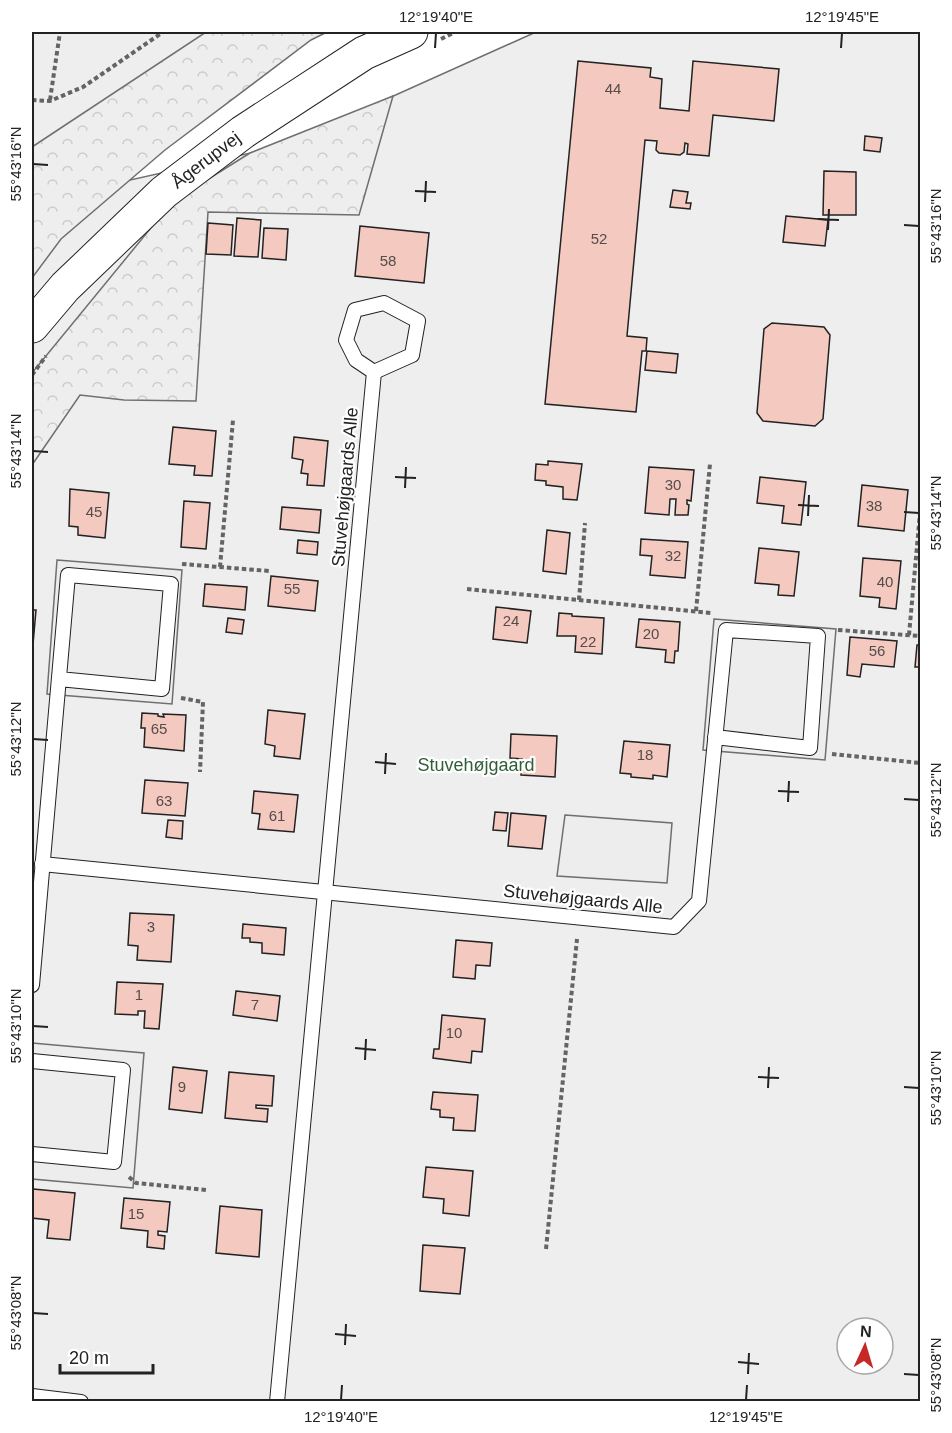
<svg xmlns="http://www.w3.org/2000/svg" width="952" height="1433" font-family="Arial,sans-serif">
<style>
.green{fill:#eee;stroke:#6f6f6f;stroke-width:1.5;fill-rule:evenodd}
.forest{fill:url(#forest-crowns);stroke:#6f6f6f;stroke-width:1.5}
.parking{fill:#ededed;stroke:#6f6f6f;stroke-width:1.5}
.building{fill:#f3c9c0;stroke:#222;stroke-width:1.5}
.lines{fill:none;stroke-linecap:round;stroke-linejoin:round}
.lane-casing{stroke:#222;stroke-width:16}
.secondary-casing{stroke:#222;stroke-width:35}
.path{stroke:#646464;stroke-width:4;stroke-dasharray:4.5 3;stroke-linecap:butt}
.lane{stroke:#fff;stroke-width:14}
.secondary{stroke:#fff;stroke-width:33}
.ticks{fill:none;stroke:#222;stroke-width:2}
.labels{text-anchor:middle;stroke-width:4.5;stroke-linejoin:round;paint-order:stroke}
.number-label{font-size:15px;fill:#564c4a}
.street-label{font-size:18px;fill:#222;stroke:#fff}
.park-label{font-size:18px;fill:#2f5e38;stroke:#fff}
.neatline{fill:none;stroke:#222;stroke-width:2}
.ticks-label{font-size:15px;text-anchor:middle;fill:#222}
</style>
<defs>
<pattern id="forest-crowns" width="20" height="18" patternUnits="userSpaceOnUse" patternTransform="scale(1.5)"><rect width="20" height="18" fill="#eee"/><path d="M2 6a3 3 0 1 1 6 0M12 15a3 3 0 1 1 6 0" fill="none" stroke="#ccc"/></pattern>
</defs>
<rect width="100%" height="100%" fill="#fff"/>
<g class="green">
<polygon points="32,32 279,32 32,173"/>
<path d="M536,32H920V1401H32V202L282,146ZM847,1328H883V1364H847Z"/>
</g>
<g class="forest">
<polygon points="206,32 327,32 311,40 165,150 61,239 32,278 32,147"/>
<polygon points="393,96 359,215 208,212 196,401 124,400 80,395 32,465 32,373 173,201 250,153"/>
</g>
<g class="parking">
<polygon points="57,560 182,570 172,704 47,694"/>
<polygon points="714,619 836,629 825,760 703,750"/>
<polygon points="565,815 672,823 667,883 557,876"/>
<polygon points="32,1043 144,1053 133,1188 32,1179"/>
</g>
<g class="building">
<polygon points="578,61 651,68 650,77 662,79 660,108 689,111 693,61 779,69 774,121 713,115 709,156 687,154 688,144 685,143 684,152 680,155 659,153 656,150 657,141 645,140 627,336 647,338 646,351 642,351 636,412 545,404"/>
<polygon points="865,136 882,138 880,152 864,150"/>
<polygon points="824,171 856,172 856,215 823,215"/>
<polygon points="673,190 688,192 686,203 691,203 690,209 670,207"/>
<polygon points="786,216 828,220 825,246 783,242"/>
<polygon points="237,218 261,220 258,257 234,256"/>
<polygon points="208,223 233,225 231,255 206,254"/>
<polygon points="360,226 429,233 424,283 355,276"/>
<polygon points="264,228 288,229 286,260 262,258"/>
<polygon points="772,323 824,327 830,335 823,419 815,426 763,421 757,413 764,329"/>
<polygon points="647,351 678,354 676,373 645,370"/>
<polygon points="173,427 216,431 212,476 194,475 195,466 169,464"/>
<polygon points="294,437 328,441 324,486 307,485 308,474 301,473 303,460 292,458"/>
<polygon points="548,461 582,464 577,500 563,499 563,487 546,485 546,481 535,480 536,464 548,465"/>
<polygon points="649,467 694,470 691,501 687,500 687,504 689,505 688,515 675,515 676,499 670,499 669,515 645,513"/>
<polygon points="760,477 806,482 801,525 782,523 784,506 757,503"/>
<polygon points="862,485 908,490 904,531 858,526"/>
<polygon points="70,489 109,493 105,538 78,535 78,527 69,526"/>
<polygon points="184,501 210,503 206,549 181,547"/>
<polygon points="282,507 321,510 319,533 280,529"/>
<polygon points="547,530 570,533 566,574 543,571"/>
<polygon points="641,539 688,542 685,578 650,575 652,556 640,555"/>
<polygon points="298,540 318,542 317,555 297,553"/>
<polygon points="759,548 799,552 794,596 778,595 779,585 755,583"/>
<polygon points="863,558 901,561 896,609 879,607 880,598 860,596"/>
<polygon points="271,576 318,581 315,611 268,606"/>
<polygon points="205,584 247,587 245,610 203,606"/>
<polygon points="496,607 531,611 527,643 493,639"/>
<polygon points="32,610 36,610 32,656"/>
<polygon points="559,613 572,614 572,616 604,618 602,654 575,652 576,636 557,636"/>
<polygon points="228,618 244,620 242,634 226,632"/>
<polygon points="639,619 680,622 678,651 675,651 674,663 665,662 666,650 636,647"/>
<polygon points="850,637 897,641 894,667 862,664 860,677 847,675"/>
<polygon points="917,645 920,645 920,667 915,667"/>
<polygon points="268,710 305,714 300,759 274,756 275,746 265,744"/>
<polygon points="142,713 158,714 158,716 164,717 163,714 186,715 184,751 144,747 145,728 141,728"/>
<polygon points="511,734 557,736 555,777 521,775 522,759 510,758"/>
<polygon points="624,741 670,745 667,777 653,775 653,779 631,777 631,774 620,773"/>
<polygon points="145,780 188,783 185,816 142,813"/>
<polygon points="254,791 298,795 294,832 258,829 260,814 252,813"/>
<polygon points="495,812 508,813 506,831 493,830"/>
<polygon points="511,813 546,816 542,849 508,846"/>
<polygon points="168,820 183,821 182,839 166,837"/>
<polygon points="130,913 174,915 171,962 137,960 138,946 128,945"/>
<polygon points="243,924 286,928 284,955 262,953 262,943 250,942 250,938 242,938"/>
<polygon points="456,940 492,943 490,966 476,965 475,979 453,977"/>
<polygon points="117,982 163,984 159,1029 144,1028 145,1011 138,1011 138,1015 115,1014"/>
<polygon points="236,991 280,996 277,1021 233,1015"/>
<polygon points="442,1015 485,1019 482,1052 472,1051 471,1063 433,1058 434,1049 439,1049"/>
<polygon points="173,1067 207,1071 202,1113 169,1109"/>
<polygon points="229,1072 274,1076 272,1106 256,1105 256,1108 268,1109 267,1122 225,1118"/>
<polygon points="433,1092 478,1095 475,1131 453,1130 454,1118 440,1117 440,1110 431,1109"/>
<polygon points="426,1167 473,1171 469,1216 443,1213 444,1199 423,1197"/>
<polygon points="33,1189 75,1193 70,1240 47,1238 49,1220 32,1218"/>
<polygon points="124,1198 170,1202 167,1232 158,1231 158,1235 165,1236 164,1249 147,1247 148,1231 121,1228"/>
<polygon points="220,1206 262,1210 259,1257 216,1253"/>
<polygon points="423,1245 465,1248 460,1294 420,1291"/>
</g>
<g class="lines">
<g class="lane-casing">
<g id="lane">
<polygon points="384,303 418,321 412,355 374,372 356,360 346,340 355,310"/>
<polyline points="42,864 674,927 699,901 726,630 818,636 810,748 715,737"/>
<polyline points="32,985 68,575 171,584 162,689 59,679"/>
<polyline points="32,1061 123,1070 114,1162 32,1154"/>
<polyline points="32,1396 81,1402"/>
<polyline points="277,1402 374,372"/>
</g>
</g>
<g class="secondary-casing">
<polyline id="secondary" points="32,326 65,287 164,192 243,132 364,53 411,32"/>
</g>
<g class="path">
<polyline points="441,39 455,32"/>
<polyline points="32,100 50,101 83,87 163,32"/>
<polyline points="50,100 60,32"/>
<polyline points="32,375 46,356"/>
<polyline points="182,564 269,571"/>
<polyline points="220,567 233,420"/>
<polyline points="467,589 711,613"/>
<polyline points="579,600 585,523"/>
<polyline points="696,611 710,464"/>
<polyline points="838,630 920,636"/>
<polyline points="909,635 920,513"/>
<polyline points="181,698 203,702 200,772"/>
<polyline points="832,754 920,763"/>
<polyline points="129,1177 136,1183 206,1190"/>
<polyline points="546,1249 577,939"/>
</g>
<use href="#lane" class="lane"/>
<use href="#secondary" class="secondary"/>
</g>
<path class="ticks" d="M435,48L436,33M841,48L842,33M33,164L48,165M415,191L436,192M425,202L426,181M818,219L839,220M904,225L919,226M828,230L829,209M33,451L48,452M395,477L416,478M405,488L406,467M798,505L819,506M904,512L919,513M808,516L809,495M33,739L48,740M375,762L396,764M385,774L386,753M778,791L799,792M904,799L919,800M788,802L789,781M33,1026L48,1027M355,1048L376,1050M365,1060L366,1039M758,1077L779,1078M904,1087L919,1088M768,1088L769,1067M33,1313L48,1314M335,1334L356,1336M345,1345L346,1324M738,1362L759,1364M748,1374L749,1353M904,1374L919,1375M341,1400L342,1385M746,1400L747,1385"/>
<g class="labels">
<g class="number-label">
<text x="613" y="94">44</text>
<text x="599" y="244">52</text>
<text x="388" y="266">58</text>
<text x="673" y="490">30</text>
<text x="874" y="511">38</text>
<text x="94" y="517">45</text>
<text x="673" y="561">32</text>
<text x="885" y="587">40</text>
<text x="292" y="594">55</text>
<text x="511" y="626">24</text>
<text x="651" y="639">20</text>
<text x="588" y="647">22</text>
<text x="877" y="656">56</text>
<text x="159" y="734">65</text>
<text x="645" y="760">18</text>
<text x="164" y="806">63</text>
<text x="277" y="821">61</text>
<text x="151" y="932">3</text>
<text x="139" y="1000">1</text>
<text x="255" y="1010">7</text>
<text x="454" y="1038">10</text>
<text x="182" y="1092">9</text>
<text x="136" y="1219">15</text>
</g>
<g class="street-label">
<text transform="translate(206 160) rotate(-37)" y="6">Ågerupvej</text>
<text transform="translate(345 487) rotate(-85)" y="6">Stuvehøjgaards Alle</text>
<text transform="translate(583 899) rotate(6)" y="6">Stuvehøjgaards Alle</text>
</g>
<g class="park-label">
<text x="476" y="771">Stuvehøjgaard</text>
</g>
</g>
<rect width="952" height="1433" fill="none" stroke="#ffffff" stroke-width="66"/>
<g transform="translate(865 1346) rotate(4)"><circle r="28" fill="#ffffff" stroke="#a7a7a7" stroke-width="1.5"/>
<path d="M0-4.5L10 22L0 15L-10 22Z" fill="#c62828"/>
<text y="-9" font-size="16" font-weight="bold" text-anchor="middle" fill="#222222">N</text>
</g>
<path d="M60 1364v9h93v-9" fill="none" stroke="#222222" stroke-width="3"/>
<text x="69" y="1364" font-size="18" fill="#222222" stroke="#ffffff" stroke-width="4.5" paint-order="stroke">20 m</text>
<rect x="33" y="33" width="886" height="1367" class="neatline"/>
<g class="ticks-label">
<text x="436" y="22">12°19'40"E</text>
<text x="842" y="22">12°19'45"E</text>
<text transform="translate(16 164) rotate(-90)" y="5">55°43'16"N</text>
<text transform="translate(936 226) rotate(-90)" y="5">55°43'16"N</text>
<text transform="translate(16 451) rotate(-90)" y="5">55°43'14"N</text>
<text transform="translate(936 513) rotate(-90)" y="5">55°43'14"N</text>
<text transform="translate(16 739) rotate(-90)" y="5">55°43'12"N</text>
<text transform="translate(936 800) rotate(-90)" y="5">55°43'12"N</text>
<text transform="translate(16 1026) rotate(-90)" y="5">55°43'10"N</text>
<text transform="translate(936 1088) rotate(-90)" y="5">55°43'10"N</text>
<text transform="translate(16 1313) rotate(-90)" y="5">55°43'08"N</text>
<text transform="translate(936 1375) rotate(-90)" y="5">55°43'08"N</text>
<text x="341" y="1422">12°19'40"E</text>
<text x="746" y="1422">12°19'45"E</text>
</g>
</svg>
